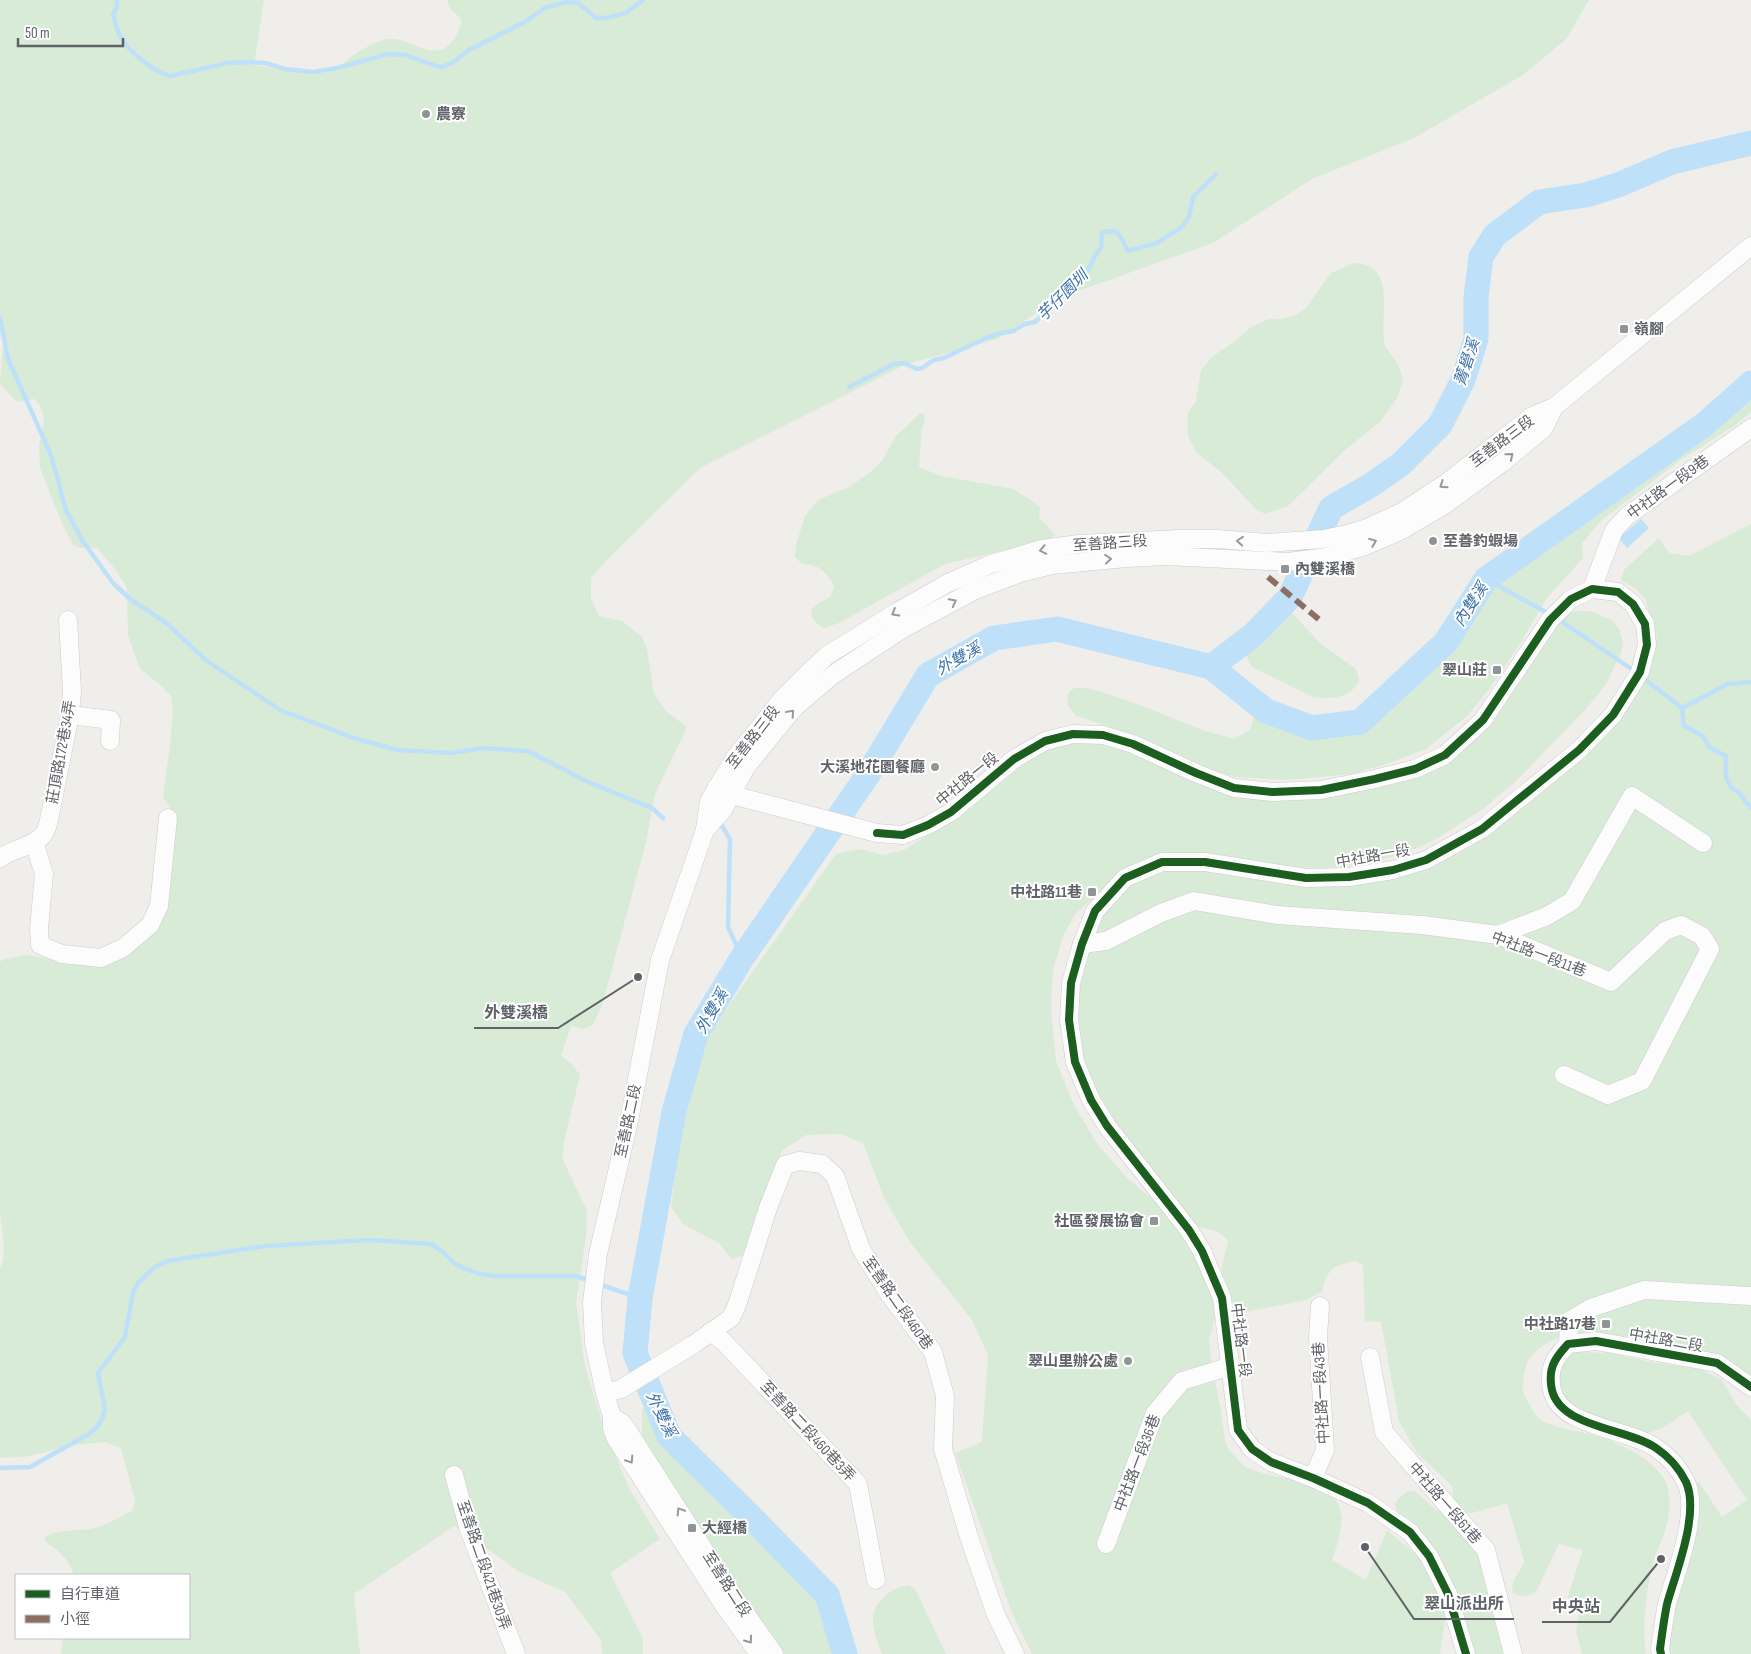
<svg xmlns="http://www.w3.org/2000/svg" width="1751" height="1654" font-family="'Sofia Sans Condensed','Noto Sans TC',sans-serif">
<style>
.green{fill:#d8ebd6}
.water{fill:#bfe0f9}
.lines{fill:none;stroke-linecap:round;stroke-linejoin:round}
.stream{stroke:#bfe0f9;stroke-width:4.5}
.river{stroke:#bfe0f9;stroke-width:25}
.minor-casing{stroke:#cbcccc;stroke-width:19}
.minor{stroke:#fdfcfc;stroke-width:18}
.quiet{stroke:#8d6e63;stroke-width:6;stroke-dasharray:12 6;stroke-linecap:butt}
.cycleway-casing{stroke:#fff;stroke-width:11}
.cycleway{stroke:#1b5e20;stroke-width:8}
.oneway{stroke:#96999c}
.poi-dot{fill:#919496;stroke:#fff;stroke-width:2}
.labels{text-anchor:middle;stroke-width:4;stroke-linejoin:round;paint-order:stroke}
.poi-label{font-size:15px;font-weight:bold;fill:#5f6368;stroke:#fff;text-anchor:end}
.street-label{font-size:15px;fill:#5f6368;stroke:#fff}
.water-label{font-size:16px;font-style:italic;fill:#4174aa;stroke:#fff}
.leader{fill:none;stroke:#5f6368;stroke-width:2}
.callout-dot{fill:#5f6368;stroke:#fff;stroke-width:2}
.callout-label{font-size:16px;text-anchor:middle;font-weight:bold;fill:#5f6368;stroke:#fff;stroke-width:4;stroke-linejoin:round;paint-order:stroke}
</style>
<rect width="100%" height="100%" fill="#efeeea"/>
<g class="green">
<path d="M0,0H264L254,65C274,68 316,78 334,70C341,67 346,61 352,56C361,50 373,43 383,40C410,30 442,80 462,22C459,12 447,12 448,0H1589L1567,38L1523,75L1414,138L1312,179L1213,243L1061,297L997,339L907,364L700,468L607,560L591,578V598L599,616L622,621L642,637L647,649L654,694L667,712L687,727L655,794L646,842L603,1002L593,1025L583,1029L571,1026L561,1056L571,1063L580,1075L564,1142L562,1158L587,1211L586,1237L576,1302L585,1367L604,1428L630,1490L660,1539L610,1573L643,1639V1654H602L601,1640L565,1592L520,1572L454,1526L354,1594L360,1654H61L63,1638H189V1575H74C71,1566 66,1558 58,1551C52,1546 47,1546 44,1538C57,1529 74,1531 89,1529C105,1527 120,1517 133,1510L135,1500L121,1448L105,1442L75,1445L24,1457L0,1458V1267C8,1257 1,1226 0,1213V962L2,960L24,955L86,964L154,928L174,814L163,797L170,746L173,709L171,696L163,687L140,669L128,636L127,588L115,569L97,548H80L73,545L62,523L40,468L39,447L44,418L40,406L35,399L17,402L0,384L3,341L0,331Z"/>
<path d="M1354,263C1397,264 1380,314 1384,341C1385,349 1392,355 1396,361C1399,367 1401,373 1403,379L1398,396L1381,421L1345,450L1288,506L1265,514L1257,510L1220,471L1197,453L1188,436L1187,421L1188,413L1196,401L1201,370L1212,357L1235,341L1250,328L1268,319H1282L1296,315L1306,308L1331,273Z"/>
<path d="M1751,391V412L1734,426L1682,459L1602,520L1582,543L1583,558L1547,598L1518,647L1490,688L1467,716L1426,749L1386,764L1351,774L1289,780L1235,777L1196,765L1146,740L1075,715L1067,704C1067,697 1068,690 1075,688C1092,683 1183,723 1205,731C1215,734 1225,736 1234,739L1250,730L1254,717L1271,718L1291,727L1313,731L1334,732L1354,730L1377,716L1457,640L1487,601L1500,580L1516,562L1707,425Z"/>
<path d="M920,413L924,415L925,421L922,428L919,467L941,476L1014,489C1022,496 1032,499 1040,507L1039,518L1047,525L1055,535L1045,541L945,564L839,623L824,628C816,624 812,620 811,610L819,603L830,597L834,587C831,578 823,568 814,566C804,563 803,566 795,557L796,545L805,516L818,500L849,487L869,473L882,461L896,436Z"/>
<path d="M1751,524V1377C1731,1352 1662,1342 1631,1337C1612,1334 1577,1335 1559,1338C1547,1340 1528,1355 1526,1367C1521,1385 1521,1393 1532,1409C1534,1412 1536,1416 1538,1418C1555,1430 1578,1430 1596,1436C1620,1443 1656,1460 1667,1484C1668,1487 1668,1491 1669,1495C1673,1521 1660,1540 1653,1564C1646,1588 1642,1630 1646,1654H1582L1576,1632L1579,1614L1569,1609L1568,1596L1583,1550L1559,1544L1537,1590C1530,1597 1522,1598 1513,1593C1509,1580 1521,1574 1524,1561L1507,1503L1472,1513L1465,1512L1454,1503L1452,1486L1417,1453L1399,1421L1381,1322L1365,1321L1363,1265L1356,1261C1333,1266 1328,1267 1322,1291L1306,1300L1241,1313L1231,1312C1227,1298 1221,1282 1222,1268C1223,1258 1227,1249 1228,1240C1217,1229 1209,1228 1195,1228L1096,1100L1084,1071L1076,1033L1075,995L1084,957L1103,915L1120,893L1135,882L1161,870L1202,867L1262,880L1310,885L1392,876L1527,803L1652,659L1657,637L1645,598L1635,588L1621,580L1624,570L1659,538L1669,553L1689,556Z"/>
<path d="M1286,610L1291,612L1321,644L1356,669L1359,680C1352,698 1330,700 1313,697L1252,667C1247,661 1246,656 1248,648Z"/>
<polygon points="1576,611 1591,611 1613,621 1619,629 1623,643 1621,653 1605,686 1583,712 1517,780 1484,808 1435,840 1397,856 1361,865 1322,868 1279,867 1199,857 1106,886 1075,914 1063,936 1053,970 1051,1009 1056,1061 1074,1105 1097,1144 1128,1179 1159,1204 1192,1246 1214,1301 1216,1313 1209,1340 1212,1365 1220,1406 1225,1441 1229,1450 1245,1467 1265,1474 1301,1481 1331,1495 1339,1505 1342,1519 1338,1542 1332,1560 1366,1580 1387,1530 1421,1559 1437,1586 1447,1608 1440,1654 1032,1654 1012,1613 955,1453 982,1442 988,1355 972,1320 910,1242 885,1200 863,1143 840,1134 806,1135 782,1151 745,1255 731,1259 719,1243 683,1224 671,1207 678,1154 703,1042 836,854 861,849 883,855 904,850 964,812 1020,767 1047,748 1072,741 1106,741 1230,792 1428,770 1563,616"/>
<path d="M1576,1352L1609,1353L1651,1362L1700,1369L1722,1380L1736,1404L1751,1420V1654H1665L1694,1487L1699,1482L1722,1517L1747,1500L1688,1411C1676,1418 1665,1429 1651,1432C1632,1438 1581,1410 1561,1402L1556,1363L1563,1357Z"/>
<polygon points="649,1406 653,1411 661,1437 793,1574 821,1607 836,1654 781,1654 642,1438 642,1411 644,1408"/>
<path d="M1409,1491L1416,1492L1437,1511L1444,1506L1477,1545L1506,1654H1471L1395,1506C1396,1499 1403,1494 1409,1491Z"/>
<path d="M908,1585L915,1589L946,1654H882C875,1634 865,1614 884,1597C892,1590 897,1587 908,1585Z"/>
</g>
<polygon class="water" points="1641,519 1649,528 1627,548 1619,538"/>
<g class="lines">
<g class="stream">
<path d="M117,0V7L113,15C115,23 118,34 123,41C132,54 155,72 170,76L228,63L251,62L265,63L285,69L313,72L337,68L388,54L405,55L436,66L442,67L452,63L469,50L523,23L545,8L566,2L578,3L596,18H606L626,13L643,0"/>
<polyline points="0,317 8,359 51,455 66,510 82,540 113,583 130,599 165,622 207,661 280,710 354,738 397,750 452,753 483,748 528,751 586,781 652,808 663,818"/>
<path d="M849,387L894,364L904,363L917,369L922,368L934,360L944,358L986,338L1002,333L1013,331L1025,324L1035,322L1079,281C1081,275 1083,276 1087,271C1093,263 1092,257 1101,248L1102,233C1119,226 1121,238 1128,251L1157,243L1182,227L1189,217L1193,197L1216,174"/>
<polyline points="1486,579 1551,615"/>
<polyline points="1558,619 1636,672"/>
<polyline points="1642,677 1682,708 1684,726 1703,736 1710,748 1726,756 1726,778 1731,787 1739,793 1751,808"/>
<polyline points="1682,708 1728,684 1751,682"/>
<polyline points="722,826 730,839 728,927 742,958"/>
<polyline points="598,1284 640,1298"/>
<polyline points="0,1468 30,1467 89,1434 97,1427 103,1417 105,1409 98,1373 125,1337 133,1292 138,1283 154,1268 167,1261 265,1246 370,1240 431,1244 443,1252 455,1264 463,1268 480,1274 496,1276 576,1276 591,1281"/>
</g>
<g class="river">
<polyline points="1211,667 1253,635 1290,597 1331,508 1371,485 1401,464 1440,425 1463,380 1476,339 1476,297 1481,257 1495,235 1539,202 1586,195 1618,185 1672,162 1751,143"/>
<polyline points="845,1654 827,1595 753,1519 669,1436 635,1353 640,1298 674,1112 696,1034 742,958 867,776 928,675 994,638 1057,629 1211,667 1266,711 1312,728 1360,722 1446,642 1486,579 1705,424 1751,383"/>
</g>
<g class="minor-casing">
<g id="minor">
<polyline points="1592,589 1614,530 1627,516 1751,428"/>
<polyline points="70,715 111,720 110,741"/>
<polyline points="716,788 732,795 877,833 903,835 928,825 951,812 1014,759 1045,741 1073,734 1103,735 1133,744 1196,773 1234,788 1273,792 1321,790 1375,779 1415,769 1445,755 1483,720 1550,620 1571,599 1592,589 1618,592 1633,604 1645,624 1647,645 1640,672 1613,715 1579,750 1482,829 1426,860 1393,870 1349,877 1306,878 1205,862 1162,862 1125,878 1095,911 1082,944 1071,983 1069,1020 1075,1062 1091,1100 1107,1126 1189,1230 1202,1251 1222,1298 1238,1430 1252,1449 1271,1462 1313,1478 1368,1503 1410,1532 1429,1556 1448,1594 1466,1654"/>
<polyline points="705,830 723,810 746,767 794,708 834,674 904,628 975,590 1020,573 1052,565 1126,558 1167,556 1288,562 1327,557 1365,546 1400,531 1443,506 1502,463 1544,428 1554,407"/>
<polyline points="34,842 44,874 39,929 40,945 62,954 101,958 123,948 150,925 159,906 168,818"/>
<path d="M0,858C13,848 36,847 45,832C47,829 48,824 49,820L70,715L72,691L68,620"/>
<polyline points="1498,935 1547,916 1572,901 1632,796 1703,843"/>
<polyline points="1082,944 1106,941 1161,913 1194,901 1277,915 1422,925 1498,935 1611,982 1665,931 1681,925 1702,936 1710,949 1642,1081 1608,1095 1564,1075"/>
<polyline points="710,1332 723,1341 858,1484 876,1580"/>
<path d="M1568,1344C1556,1357 1549,1366 1551,1384C1554,1428 1626,1427 1656,1448C1668,1456 1679,1468 1686,1482C1700,1513 1676,1572 1667,1604C1664,1619 1662,1634 1660,1649L1661,1654"/>
<polyline points="1568,1344 1569,1321 1591,1308 1644,1290 1751,1296"/>
<polyline points="1568,1344 1596,1341 1717,1363 1751,1387"/>
<polyline points="1370,1357 1384,1432 1486,1550 1513,1654"/>
<polyline points="605,1393 621,1389 694,1344 731,1318 737,1305 768,1208 785,1165 799,1161 822,1164 835,1176 861,1249 889,1294 933,1352 945,1396 943,1449 969,1537 996,1615 1015,1654"/>
<polyline points="612,1417 622,1423 628,1431 736,1600 774,1654"/>
<polyline points="454,1475 468,1527 516,1654"/>
<polyline points="1313,1478 1325,1450 1318,1337 1320,1306"/>
<polyline points="1106,1544 1155,1413 1182,1381 1231,1366"/>
<polyline points="759,1654 725,1607 615,1437 612,1428 612,1417 605,1393 594,1343 592,1302 598,1254 629,1121 660,960 705,830 709,801 734,759 783,698 826,656 897,612 948,583 991,564 1042,549 1079,544 1179,539 1218,539 1267,543 1324,539 1347,534 1367,528 1402,512 1446,483 1532,416 1554,407 1751,246"/>
</g>
</g>
<use href="#minor" class="minor"/>
<polyline class="quiet" points="1268,577 1322,622"/>
<g class="cycleway-casing">
<g id="cycleway">
<polyline points="877,833 903,835 928,825 951,812 1014,759 1045,741 1073,734 1103,735 1133,744 1196,773 1234,788 1273,792 1321,790 1375,779 1415,769 1445,755 1483,720 1550,620 1571,599 1592,589 1618,592 1633,604 1645,624 1647,645 1640,672 1613,715 1579,750 1482,829 1426,860 1393,870 1349,877 1306,878 1205,862 1162,862 1125,878 1095,911 1082,944 1071,983 1069,1020 1075,1062 1091,1100 1107,1126 1189,1230 1202,1251 1222,1298 1238,1430 1252,1449 1271,1462 1313,1478 1368,1503 1410,1532 1429,1556 1448,1594 1466,1654"/>
<path d="M1661,1654L1660,1649C1662,1634 1664,1619 1667,1604C1676,1572 1700,1513 1686,1482C1679,1468 1668,1456 1656,1448C1626,1427 1554,1428 1551,1384C1549,1366 1556,1357 1568,1344L1596,1341L1717,1363L1751,1387"/>
</g>
</g>
<use href="#cycleway" class="cycleway"/>
</g>
<defs><path id="oneway-chevron" d="M-2-3.5L2.5 0L-2 3.5" fill="none" stroke-width="1.6" stroke-linecap="round" stroke-linejoin="round" transform="scale(1.25)"/></defs>
<g class="oneway">
<use href="#oneway-chevron" transform="translate(1510 456) rotate(-39)"/>
<use href="#oneway-chevron" transform="translate(1443 485) rotate(145)"/>
<use href="#oneway-chevron" transform="translate(1240 541) rotate(-175)"/>
<use href="#oneway-chevron" transform="translate(1373 542) rotate(-22)"/>
<use href="#oneway-chevron" transform="translate(1043 550) rotate(169)"/>
<use href="#oneway-chevron" transform="translate(1108 559) rotate(-5)"/>
<use href="#oneway-chevron" transform="translate(953 602) rotate(-28)"/>
<use href="#oneway-chevron" transform="translate(895 613) rotate(149)"/>
<use href="#oneway-chevron" transform="translate(791 713) rotate(-49)"/>
<use href="#oneway-chevron" transform="translate(630 1460) rotate(57)"/>
<use href="#oneway-chevron" transform="translate(680 1511) rotate(-122)"/>
<use href="#oneway-chevron" transform="translate(749 1640) rotate(54)"/>
</g>
<g class="poi-dot">
<circle cx="426" cy="114" r="5"/>
<rect x="1619" y="324" width="10" height="10" rx="2.5"/>
<circle cx="1433" cy="541" r="5"/>
<rect x="1280" y="564" width="10" height="10" rx="2.5"/>
<rect x="1492" y="665" width="10" height="10" rx="2.5"/>
<circle cx="935" cy="767" r="5"/>
<rect x="1087" y="887" width="10" height="10" rx="2.5"/>
<rect x="1149" y="1216" width="10" height="10" rx="2.5"/>
<rect x="1601" y="1319" width="10" height="10" rx="2.5"/>
<circle cx="1128" cy="1361" r="5"/>
<rect x="687" y="1523" width="10" height="10" rx="2.5"/>
</g>
<g class="labels">
<g class="poi-label">
<text x="436" y="119" text-anchor="start">農寮</text>
<text x="1634" y="334" text-anchor="start">嶺腳</text>
<text x="1443" y="546" text-anchor="start">至善釣蝦場</text>
<text x="1295" y="574" text-anchor="start">內雙溪橋</text>
<text x="1487" y="675">翠山莊</text>
<text x="925" y="772">大溪地花園餐廳</text>
<text x="1082" y="897">中社路11巷</text>
<text x="1144" y="1226">社區發展協會</text>
<text x="1596" y="1329">中社路17巷</text>
<text x="1118" y="1366">翠山里辦公處</text>
<text x="702" y="1533" text-anchor="start">大經橋</text>
</g>
<g class="street-label">
<text transform="translate(1502 441) rotate(-37)" y="5">至善路三段</text>
<text transform="translate(1668 487) rotate(-36)" y="5">中社路一段9巷</text>
<text transform="translate(1110 543) rotate(-4)" y="5">至善路三段</text>
<text transform="translate(753 737) rotate(-52)" y="5">至善路三段</text>
<text transform="translate(61 752) rotate(-80)" y="5">莊頂路172巷34弄</text>
<text transform="translate(967 779) rotate(-39)" y="5">中社路一段</text>
<text transform="translate(1373 856) rotate(-10)" y="5">中社路一段</text>
<text transform="translate(1539 954) rotate(21)" y="5">中社路一段11巷</text>
<text transform="translate(628 1121) rotate(-78)" y="5">至善路二段</text>
<text transform="translate(898 1303) rotate(55)" y="5">至善路二段460巷</text>
<text transform="translate(1241 1340) rotate(83)" y="5">中社路一段</text>
<text transform="translate(1666 1340) rotate(10)" y="5">中社路二段</text>
<text transform="translate(1321 1393) rotate(-93)" y="5">中社路一段43巷</text>
<text transform="translate(808 1431) rotate(47)" y="5">至善路二段460巷3弄</text>
<text transform="translate(1137 1463) rotate(-69)" y="5">中社路一段36巷</text>
<text transform="translate(1445 1503) rotate(49)" y="5">中社路一段61巷</text>
<text transform="translate(484 1565) rotate(71)" y="5">至善路二段421巷30弄</text>
<text transform="translate(727 1584) rotate(57)" y="5">至善路二段</text>
</g>
<g class="water-label">
<text transform="translate(1062 295) rotate(-45)" y="6">芋仔園圳</text>
<text transform="translate(1466 362) rotate(-72)" y="6">菁礐溪</text>
<text transform="translate(1470 604) rotate(-57)" y="6">內雙溪</text>
<text transform="translate(958 658) rotate(-29)" y="6">外雙溪</text>
<text transform="translate(711 1011) rotate(-60)" y="6">外雙溪</text>
<text transform="translate(662 1414) rotate(64)" y="6">外雙溪</text>
</g>
</g>
<path class="leader" d="M638 977L558 1028H474M1365 1547L1414 1619H1514M1661 1559L1610 1622H1542"/>
<g class="callout-dot">
<circle cx="638" cy="977" r="5"/>
<circle cx="1365" cy="1547" r="5"/>
<circle cx="1661" cy="1559" r="5"/>
</g>
<g class="callout-label">
<text x="516" y="1018">外雙溪橋</text>
<text x="1464" y="1609">翠山派出所</text>
<text x="1576" y="1612">中央站</text>
</g>
<rect x="15" y="1574" width="175" height="65" fill="#ffffff" stroke="#bfc1c3"/>
<rect x="25" y="1590" width="25" height="8" fill="#1b5e20" stroke="#bfc1c3"/>
<text x="60" y="1599" font-size="15" fill="#5f6368">自行車道</text>
<rect x="25" y="1615" width="25" height="8" fill="#8d6e63" stroke="#bfc1c3"/>
<text x="60" y="1624" font-size="15" fill="#5f6368">小徑</text>
<path d="M18 38v8h105v-8" fill="none" stroke="#5f6368" stroke-width="2.5"/>
<text x="25" y="38" font-size="15" fill="#5f6368" stroke="#ffffff" stroke-width="4" paint-order="stroke">50 m</text>
</svg>
